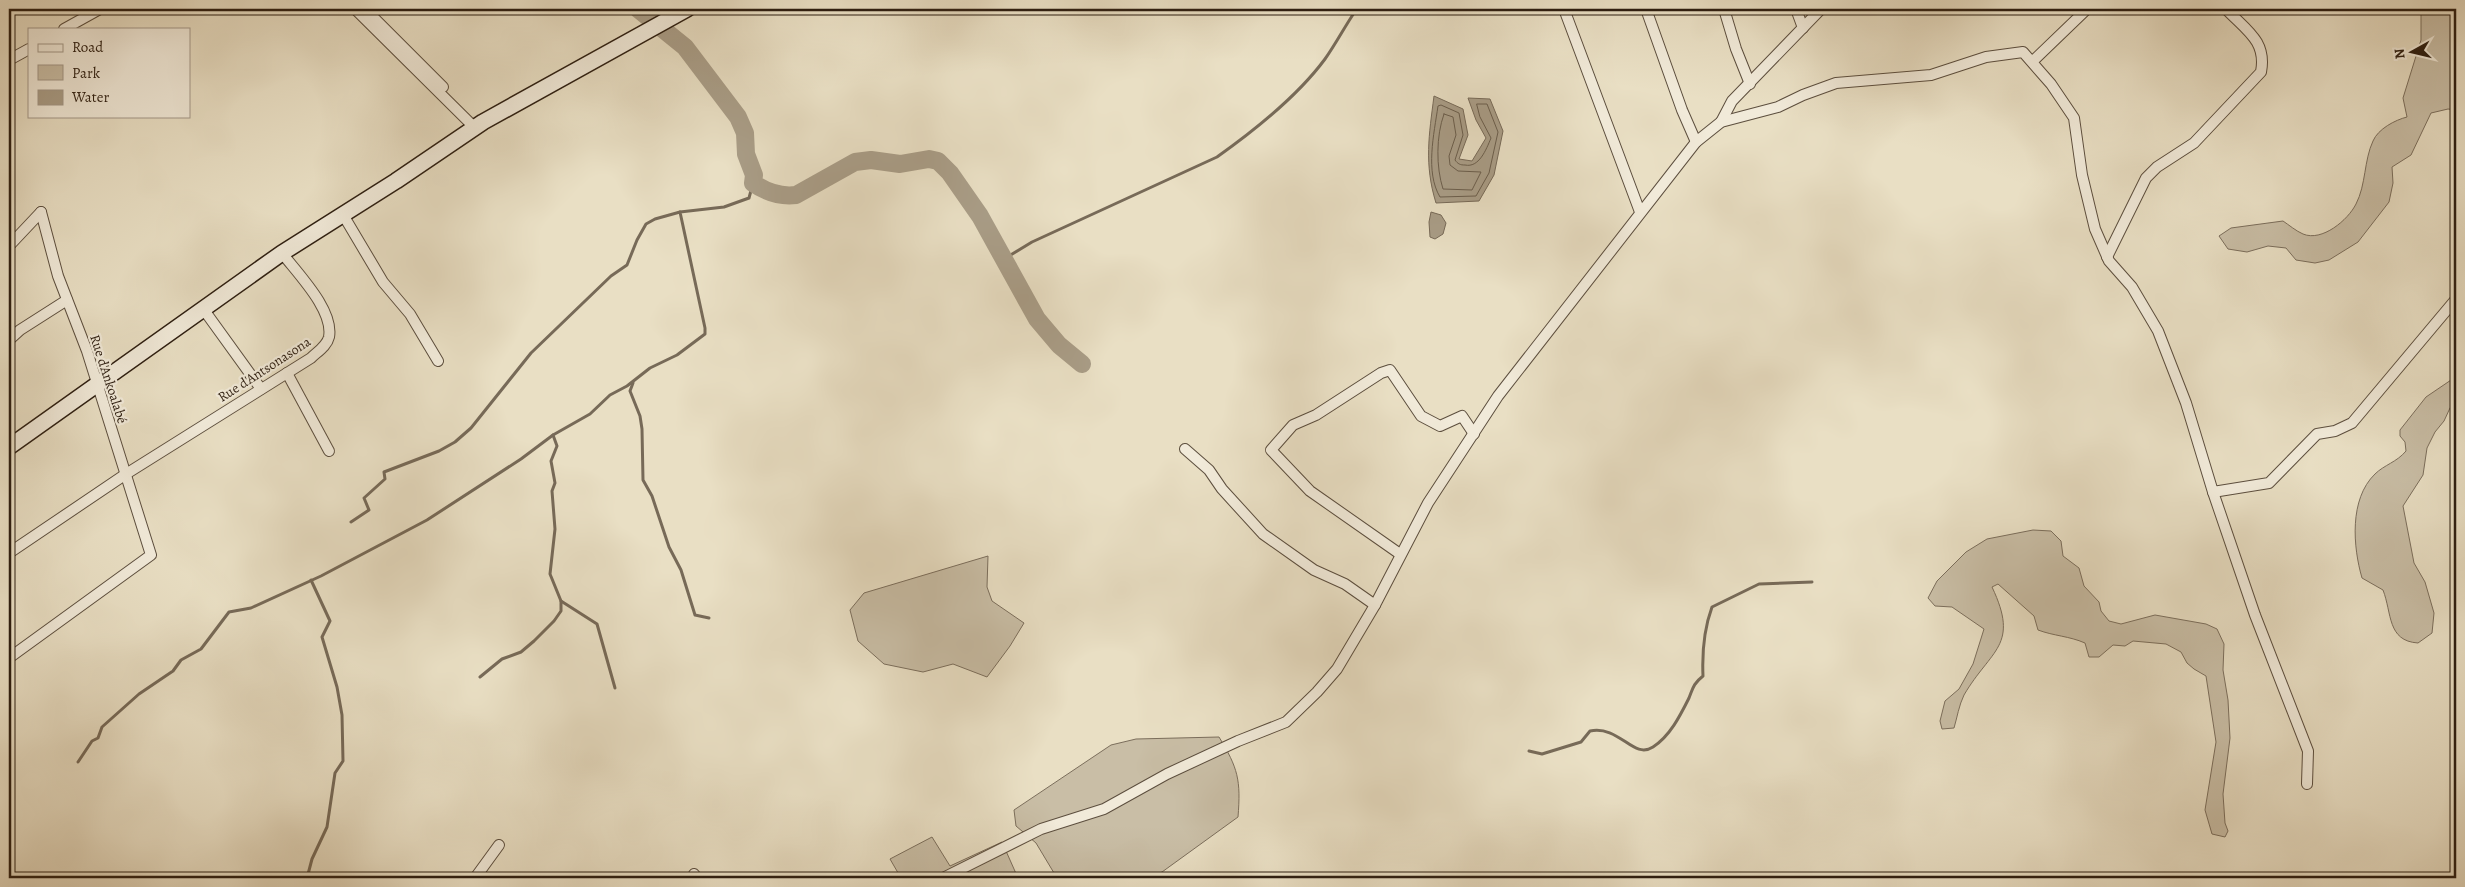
<svg xmlns="http://www.w3.org/2000/svg" width="2465" height="887" font-family="Alegreya,serif">
<style>
.green{fill:#c9bea6;stroke:#7b6e5c}
.water{fill:#a99d87;stroke:#776a58}
.lines{fill:none;stroke-linecap:round;stroke-linejoin:round}
.shore{stroke:#6b5e4c;stroke-width:1}
.stream{stroke:#776a58;stroke-width:3}
.river{stroke:#a99d87;stroke-width:18}
.street-casing{stroke:#5c4e3e;stroke-width:12}
.secondary-casing{stroke:#2d1e11;stroke-width:18}
.street{stroke:#f1ead9;stroke-width:10}
.secondary{stroke:#f1ead9;stroke-width:15}
.labels{text-anchor:middle;stroke-width:4.5;stroke-linejoin:round;paint-order:stroke}
.street-label{font-size:14px;fill:#2d1e11;stroke:#f1ead9}
</style>
<rect width="100%" height="100%" fill="#e9dfc4"/>
<filter id="stains"><feTurbulence type="fractalNoise" baseFrequency=".004" numOctaves="4"/><feColorMatrix values="0 0 0 0 .2 0 0 0 0 .09 0 0 0 0 .02 0 0 0 .5 -.17"/></filter>
<radialGradient id="worn" r=".72"><stop offset=".6" stop-color="#630" stop-opacity="0"/><stop offset="1" stop-color="#630" stop-opacity=".3"/></radialGradient>
<g class="green">
<path d="M2421,9H2456V110L2448,109L2431,113L2411,155L2392,167L2393,183L2389,202L2358,242L2329,260L2315,263L2296,260L2286,248L2268,246L2247,252L2228,249L2219,236L2231,228L2283,221C2289,225 2296,231 2303,234C2322,242 2348,220 2356,204C2366,185 2364,160 2373,141C2378,129 2395,120 2407,117L2403,98L2421,40Z"/>
<path d="M2454,378L2456,379V400L2450,408L2444,421L2435,432L2427,448L2423,475L2403,506L2414,563L2425,582L2434,613L2432,633L2418,643C2387,641 2392,613 2383,590L2362,578C2353,547 2349,499 2375,474C2384,465 2397,462 2406,451L2405,442L2400,436V430L2426,397Z"/>
<path d="M2033,530L2051,531L2061,541L2063,556L2079,568L2084,586L2099,602L2101,611L2109,621L2121,624L2155,615L2206,624L2217,629L2224,644L2223,670L2228,700L2230,738L2223,794L2225,823L2228,831L2225,837L2212,834L2205,810L2216,742L2206,676L2194,669L2187,663L2181,652L2166,644L2133,641L2125,646L2113,645L2099,657H2089L2085,643C2069,636 2054,636 2038,630L2034,616L1998,584L1992,587C2020,646 1991,649 1964,695C1959,705 1957,718 1954,728L1942,729L1940,721L1945,701L1959,689L1973,664L1984,629L1952,607L1935,606L1928,598L1937,581L1966,552L1987,539Z"/>
<polygon points="988,556 987,587 992,601 1024,623 1010,646 987,677 953,664 923,672 884,664 858,641 850,610 864,593"/>
<path d="M1219,737C1238,768 1241,780 1238,817L1162,872L1147,878H1057L1036,843L1016,826L1014,810L1111,745L1136,739Z"/>
<polygon points="932,837 950,866 1002,842 1018,878 901,878 890,859"/>
</g>
<g class="water">
<path d="M1434,96L1463,109L1468,135L1459,159L1472,161L1486,138L1476,120L1468,98L1490,99L1503,131L1494,175L1479,201L1436,203C1424,164 1429,135 1434,96Z"/>
<polygon points="1431,212 1441,215 1446,223 1443,234 1435,239 1430,237 1429,222"/>
</g>
<g class="lines">
<g class="shore">
<path d="M1477,104H1487L1498,132L1489,173L1476,196L1440,197C1425,172 1434,134 1438,106L1441,105L1459,113L1463,135L1455,160C1458,164 1460,165 1465,165C1479,168 1486,150 1491,138L1480,117Z"/>
<path d="M1444,114L1453,117L1456,135L1449,156L1450,165L1458,171L1481,172L1472,190L1443,189C1436,167 1436,136 1444,114Z"/>
</g>
<g class="stream">
<path d="M1004,259L1032,242L1217,157C1255,130 1297,97 1325,59C1335,45 1344,28 1354,13V9"/>
<polyline points="633,383 630,391 640,416 642,429 643,480 652,496 669,547 681,570 695,615 709,618"/>
<polyline points="351,522 369,510 364,498 385,479 384,472 439,451 455,442 471,428 531,353 611,276 627,265 637,240 646,224 655,219 680,212"/>
<polyline points="561,601 597,624 615,688"/>
<polyline points="480,677 502,659 521,652 534,641 554,621 561,611 561,601 550,574 555,529 552,491 555,483 551,461 557,446 553,435"/>
<path d="M1529,751L1542,754L1581,742L1590,731C1620,725 1633,760 1653,747C1670,736 1680,716 1689,698C1693,688 1693,684 1703,676C1702,653 1704,629 1712,607L1759,584L1812,582"/>
<polyline points="78,762 92,741 98,738 102,727 139,694 173,671 181,660 201,649 229,612 251,608 321,576 427,520 521,459 553,435 590,414 610,395 627,386 650,368 677,355 705,334 705,328 680,212 724,207 749,198 753,183"/>
<polyline points="307,878 312,859 327,827 335,773 343,761 342,715 337,687 322,637 330,621 311,580"/>
</g>
<path class="river" d="M638,9L685,47L738,117L745,133L746,154L754,175L753,183C766,192 780,197 796,195L855,162L871,160L900,164L929,159L938,161L950,173L980,216L1037,319L1059,345L1082,364"/>
<g class="street-casing">
<g id="street">
<polyline points="355,9 475,128"/>
<polyline points="365,9 443,87"/>
<polyline points="1564,9 1640,212"/>
<polyline points="1646,9 1682,110 1696,142"/>
<polyline points="1724,9 1736,49 1750,84"/>
<polyline points="1796,9 1803,28"/>
<polyline points="64,29 100,9"/>
<polyline points="9,60 29,49"/>
<polyline points="2033,61 2087,9"/>
<polyline points="1721,122 1732,101 1821,9"/>
<polyline points="342,213 383,282 410,314 438,361"/>
<polyline points="9,246 41,212"/>
<path d="M2107,257L2146,178L2157,167L2194,143L2261,72C2267,41 2246,30 2226,9"/>
<polyline points="204,310 261,389"/>
<polyline points="9,340 20,330 67,300"/>
<polyline points="287,373 329,451"/>
<polyline points="1185,449 1209,470 1222,489 1263,534 1314,570 1345,584 1375,605"/>
<polyline points="2213,492 2255,615 2308,751 2307,784"/>
<path d="M9,553L126,474L311,358C317,352 327,346 329,337C334,310 298,274 282,253"/>
<polyline points="1400,554 1310,491 1271,450 1293,425 1316,415 1381,373 1390,370 1421,416 1440,426 1462,416 1474,434"/>
<polyline points="9,658 151,555 87,351 58,276 41,212"/>
<polyline points="694,874 697,878"/>
<polyline points="475,878 499,845"/>
<polyline points="943,878 1041,829 1104,809 1167,774 1238,741 1286,722 1317,692 1337,669 1375,605 1428,503 1498,396 1696,142 1721,122 1778,107 1803,95 1836,83 1931,75 1986,57 2023,52 2051,84 2074,118 2082,175 2095,229 2109,261 2132,287 2158,331 2186,403 2213,492 2269,483 2317,434 2335,431 2352,423 2456,299"/>
</g>
</g>
<g class="secondary-casing">
<polyline id="secondary" points="9,447 282,253 396,181 483,122 687,9"/>
</g>
<use href="#street" class="street"/>
<use href="#secondary" class="secondary"/>
</g>
<g class="labels">
<g class="street-label">
<text transform="translate(264 369) rotate(-33)" y="5">Rue d'Antsonasona</text>
<text transform="translate(109 379) rotate(72)" y="5">Rue d'Ankoalabé</text>
</g>
</g>
<rect width="2465" height="887" fill="none" stroke="#e9dfc4" stroke-width="30"/>
<rect x="10" y="10" width="2445" height="867" fill="none" stroke="#2d1e11" stroke-width="2.5"/>
<rect x="15" y="15" width="2435" height="857" fill="none" stroke="#2d1e11"/>
<rect x="28" y="28" width="162" height="90" fill="#f1ead9" stroke="#a39889"/>
<rect x="38" y="44" width="25" height="8" fill="#f1ead9" stroke="#a39889"/>
<text x="72" y="52" font-size="15" fill="#2d1e11">Road</text>
<rect x="38" y="65" width="25" height="15" fill="#c9bea6" stroke="#a39889"/>
<text x="72" y="78" font-size="15" fill="#2d1e11">Park</text>
<rect x="38" y="90" width="25" height="15" fill="#a99d87" stroke="#a39889"/>
<text x="72" y="102" font-size="15" fill="#2d1e11">Water</text>
<g transform="translate(2412 52) rotate(262)" stroke="#f1ead9" stroke-width="4" paint-order="stroke">
<path d="M0-4L9 19L0 12L-9 19Z" fill="#2d1e11"/>
<text y="-8" font-size="14" font-weight="bold" text-anchor="middle" fill="#2d1e11">N</text>
</g>
<rect width="100%" height="100%" filter="url(#stains)"/>
<rect width="100%" height="100%" fill="url(#worn)"/>
</svg>
